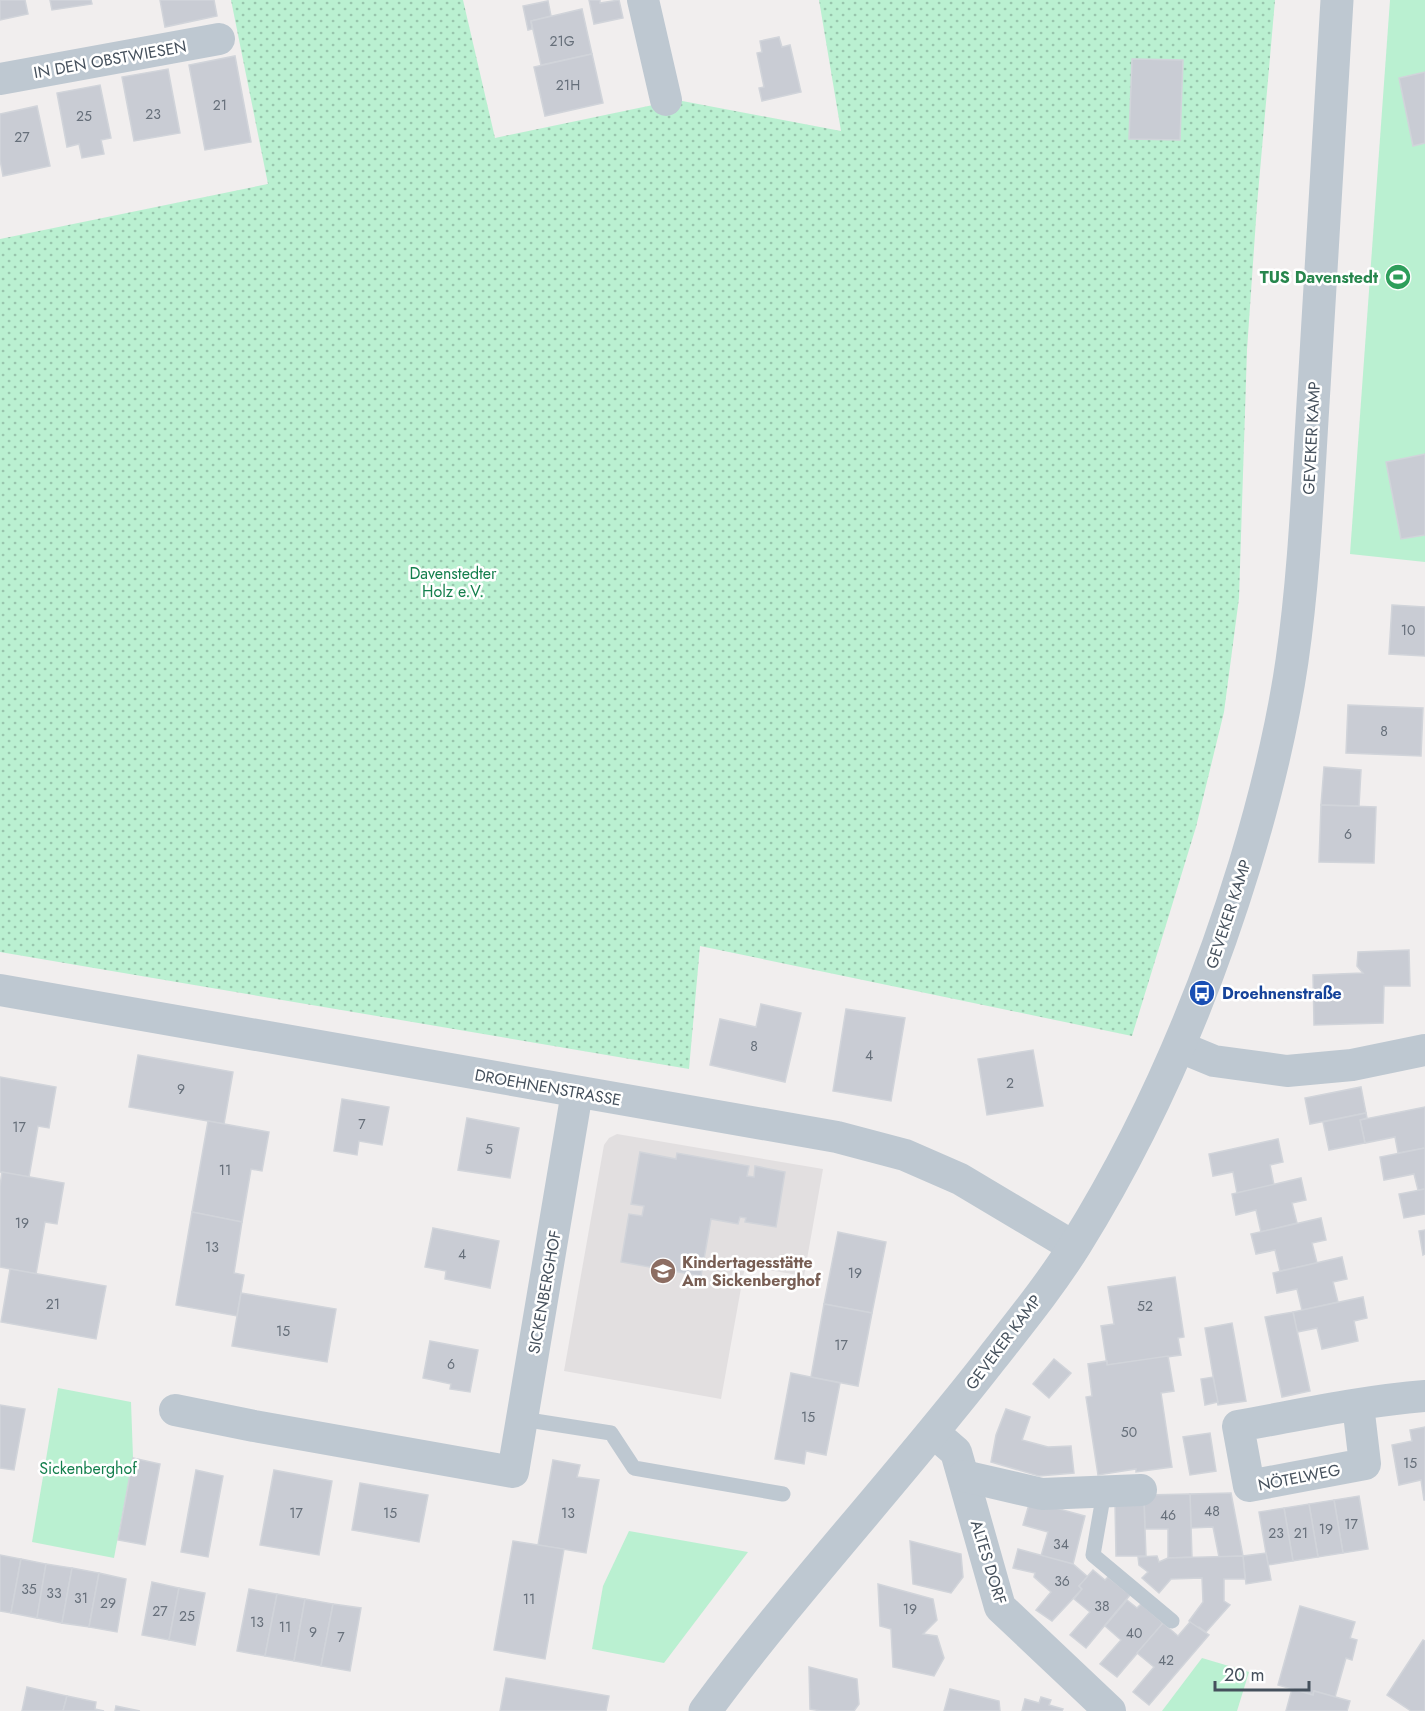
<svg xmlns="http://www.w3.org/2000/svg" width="1425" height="1711" font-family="Jost,sans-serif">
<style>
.education{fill:#e2dfe0}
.park{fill:#baf0d1}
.garden{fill:url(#garden-dots)}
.building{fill:#c9ccd4;stroke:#d1d4da;stroke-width:1.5}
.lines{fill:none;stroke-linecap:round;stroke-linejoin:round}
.service{stroke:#bec8d1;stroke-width:15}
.minor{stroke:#bec8d1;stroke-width:32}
.tertiary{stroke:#bec8d1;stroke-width:33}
.labels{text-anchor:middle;stroke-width:5;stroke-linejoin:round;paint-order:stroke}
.number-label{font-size:14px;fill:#666f7a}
.street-label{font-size:16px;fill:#45505c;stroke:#fff}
.leisure-label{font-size:16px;font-weight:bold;fill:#27864d;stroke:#fff;text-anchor:end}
.park-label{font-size:16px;fill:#147f4d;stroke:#fff}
.transit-label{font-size:16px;font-weight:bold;fill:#164399;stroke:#fff;text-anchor:start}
.education-label{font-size:16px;font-weight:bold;fill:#785e54;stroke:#fff;text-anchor:start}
</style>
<defs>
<pattern id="garden-dots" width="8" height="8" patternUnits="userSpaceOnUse" patternTransform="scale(1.5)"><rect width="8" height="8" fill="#baf0d1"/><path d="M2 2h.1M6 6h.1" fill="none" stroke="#99c5ad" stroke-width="1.8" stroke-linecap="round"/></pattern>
</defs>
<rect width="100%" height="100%" fill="#f1eeee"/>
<polygon class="education" points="617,1134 823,1169 804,1276 745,1266 721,1399 564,1371 604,1145 609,1138"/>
<g class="park">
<polygon points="1390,0 1425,0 1425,562 1350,554"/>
<polygon points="58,1388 131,1402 133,1458 114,1558 32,1542"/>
<polygon points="629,1531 748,1552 664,1663 592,1649 603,1586"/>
<polygon points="1202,1658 1249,1672 1237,1711 1162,1711"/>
</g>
<polygon class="garden" points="231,0 463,0 495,138 677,100 841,131 819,0 1275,0 1257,205 1247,350 1239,598 1224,712 1196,827 1132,1036 700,946 689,1069 0,952 0,239 268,184"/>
<g class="building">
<polygon points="0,0 25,0 28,14 0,20"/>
<polygon points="50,0 91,0 92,4 52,10"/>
<polygon points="160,0 214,0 217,16 165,27"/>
<polygon points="589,0 600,0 600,3 619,0 623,18 594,24"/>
<polygon points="548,1 551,16 531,21 532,29 528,30 523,6"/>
<polygon points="582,9 592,54 541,65 531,21"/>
<polygon points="779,37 782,47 790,45 801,92 762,101 759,88 764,87 757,53 762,52 760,41"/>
<polygon points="592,54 603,103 545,116 534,67"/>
<polygon points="235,56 251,142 205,150 189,65"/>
<polygon points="1132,59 1183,60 1180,140 1129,139"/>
<polygon points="168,69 180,133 134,141 122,77"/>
<polygon points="1425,72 1425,143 1413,146 1399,78"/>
<polygon points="100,85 111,138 101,140 104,154 82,158 79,144 67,147 57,93"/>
<polygon points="37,106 50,166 3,176 0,160 0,114"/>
<polygon points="1425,454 1425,535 1401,539 1386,462"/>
<polygon points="1392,605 1425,607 1425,656 1389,654"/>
<polygon points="1348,705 1423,708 1421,756 1346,753"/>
<polygon points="1324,767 1361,770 1359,806 1321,805"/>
<polygon points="1321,805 1376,807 1374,863 1319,862"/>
<polygon points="1409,950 1410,986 1384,986 1383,1023 1314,1025 1313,975 1363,973 1357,966 1358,952"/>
<polygon points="761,1004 801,1013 785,1082 710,1065 720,1019 756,1027"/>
<polygon points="846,1009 905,1018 891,1101 833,1091"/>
<polygon points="1033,1050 1043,1106 987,1115 978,1059"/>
<polygon points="138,1055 233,1072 224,1124 129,1107"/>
<polygon points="0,1077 56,1087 49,1128 38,1126 29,1177 0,1172"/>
<polygon points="1361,1087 1366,1113 1310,1124 1305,1098"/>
<polygon points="342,1099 389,1107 382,1145 359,1141 357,1155 334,1151"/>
<polygon points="1425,1107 1425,1148 1398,1153 1395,1137 1365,1143 1360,1120"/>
<polygon points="1366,1113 1367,1118 1360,1120 1365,1143 1329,1150 1323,1122"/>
<polygon points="467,1118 519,1128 510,1178 458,1170"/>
<polygon points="208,1121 269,1132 262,1171 251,1169 242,1222 192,1212"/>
<polygon points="1278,1139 1283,1162 1270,1165 1274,1185 1237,1193 1233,1172 1213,1176 1209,1154"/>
<polygon points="1425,1148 1425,1189 1418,1190 1414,1174 1384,1180 1380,1157"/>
<polygon points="640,1152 676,1159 677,1153 749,1166 747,1176 754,1177 755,1166 785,1172 776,1227 745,1222 746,1218 740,1217 738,1224 711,1219 701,1276 621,1262 629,1214 642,1216 644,1206 631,1204"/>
<polygon points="2,1172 64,1183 57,1224 45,1222 36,1274 0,1267 0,1186"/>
<polygon points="1301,1178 1306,1200 1292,1203 1297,1223 1261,1232 1256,1210 1236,1215 1232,1194"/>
<polygon points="1425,1189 1425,1214 1404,1218 1399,1194"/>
<polygon points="192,1212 242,1222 234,1273 244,1275 237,1316 176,1305"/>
<polygon points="1321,1218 1326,1240 1312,1243 1317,1263 1280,1271 1275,1250 1256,1254 1251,1234"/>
<polygon points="433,1228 499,1241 490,1288 445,1279 446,1271 425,1267"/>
<polygon points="1425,1230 1425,1254 1423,1255 1419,1231"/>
<polygon points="838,1232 886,1242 872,1313 824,1304"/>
<polygon points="1342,1257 1347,1279 1333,1282 1338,1302 1302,1310 1297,1289 1277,1293 1273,1273"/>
<polygon points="10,1269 106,1286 96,1339 1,1322"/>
<polygon points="1175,1277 1184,1337 1178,1338 1181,1355 1107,1365 1101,1326 1114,1324 1108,1287"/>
<polygon points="241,1293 336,1309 327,1362 232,1346"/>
<polygon points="1363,1297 1367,1318 1354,1321 1358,1341 1322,1349 1317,1328 1297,1332 1293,1312"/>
<polygon points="824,1304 872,1313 858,1386 811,1377"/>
<polygon points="1293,1312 1310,1391 1282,1397 1265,1317"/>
<polygon points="1232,1323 1246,1401 1218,1405 1205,1328"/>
<polygon points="430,1341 478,1350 470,1392 450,1389 451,1384 423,1378"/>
<polygon points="1168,1356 1174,1391 1161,1393 1172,1467 1136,1472 1136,1469 1098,1475 1086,1397 1092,1396 1088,1364 1107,1361 1107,1365"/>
<polygon points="1054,1359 1071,1373 1049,1398 1033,1384"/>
<polygon points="791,1373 840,1383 826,1455 806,1451 804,1464 775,1459"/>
<polygon points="1213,1377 1218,1402 1205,1405 1201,1379"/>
<polygon points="0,1405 25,1409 14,1470 0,1468"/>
<polygon points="1006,1409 1030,1417 1022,1440 1048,1447 1071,1446 1074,1473 1039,1476 991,1462 996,1435"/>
<polygon points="1425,1427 1425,1500 1424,1500 1421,1480 1399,1485 1392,1445 1412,1441 1410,1430"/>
<polygon points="1210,1433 1216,1471 1190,1475 1183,1437"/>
<polygon points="133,1458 160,1464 145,1545 118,1540"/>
<polygon points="553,1460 580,1465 577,1477 599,1480 586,1553 538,1545"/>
<polygon points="196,1470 223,1476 208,1557 181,1552"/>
<polygon points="274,1470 332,1481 319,1555 260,1545"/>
<polygon points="360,1483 428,1495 419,1542 352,1530"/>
<polygon points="1231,1493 1243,1556 1219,1557 1213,1527 1191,1528 1190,1494"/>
<polygon points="1190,1494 1192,1557 1168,1558 1168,1529 1145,1529 1144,1495"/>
<polygon points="1359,1496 1368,1549 1343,1553 1334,1500"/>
<polygon points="1334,1500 1343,1553 1318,1557 1309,1504"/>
<polygon points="1030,1501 1085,1516 1073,1564 1041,1556 1048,1532 1023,1525"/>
<polygon points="1115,1503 1144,1503 1146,1556 1116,1556"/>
<polygon points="1309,1504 1318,1557 1293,1561 1284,1508"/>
<polygon points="1284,1508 1293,1561 1268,1565 1259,1512"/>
<polygon points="513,1541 564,1549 545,1659 494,1650"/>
<polygon points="910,1541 961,1554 963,1577 951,1593 913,1584"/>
<polygon points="1018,1549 1073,1564 1088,1577 1079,1586 1082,1589 1052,1621 1036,1610 1051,1592 1034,1577 1035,1573 1013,1568"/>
<polygon points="1266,1553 1271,1580 1246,1584 1243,1556"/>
<polygon points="0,1555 21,1559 11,1613 0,1611"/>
<polygon points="1157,1556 1159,1562 1168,1558 1243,1556 1245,1579 1224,1579 1224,1601 1230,1605 1206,1632 1199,1627 1198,1629 1189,1621 1203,1602 1202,1578 1171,1579 1159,1593 1142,1578 1148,1572 1139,1565 1138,1557"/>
<polygon points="21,1559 46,1564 37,1618 11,1613"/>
<polygon points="46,1564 72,1568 62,1623 37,1618"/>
<polygon points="72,1568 99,1573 89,1627 62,1623"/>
<polygon points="1093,1570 1105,1580 1108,1577 1130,1595 1086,1648 1070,1635 1090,1612 1074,1599 1082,1589 1079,1586"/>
<polygon points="99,1573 126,1579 117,1632 89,1627"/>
<polygon points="152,1582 179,1588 169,1640 142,1635"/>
<polygon points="878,1584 933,1599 937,1620 923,1634 937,1636 944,1658 934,1676 893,1667 891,1629 880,1626"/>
<polygon points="179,1588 205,1593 195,1645 169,1640"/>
<polygon points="249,1589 277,1594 265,1656 237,1651"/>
<polygon points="277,1594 305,1599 294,1661 265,1656"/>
<polygon points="305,1599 333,1604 321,1666 294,1661"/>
<polygon points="1127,1600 1137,1608 1141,1604 1163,1623 1117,1677 1100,1664 1121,1640 1105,1626"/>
<polygon points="333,1604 361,1608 350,1671 321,1666"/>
<polygon points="1300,1606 1355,1622 1350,1638 1357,1640 1352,1660 1346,1658 1335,1697 1314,1691 1313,1695 1278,1685"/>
<polygon points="1190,1622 1209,1635 1149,1705 1133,1692 1154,1667 1137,1653 1163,1623 1178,1636"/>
<polygon points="1423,1640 1425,1641 1425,1711 1411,1711 1387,1695"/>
<polygon points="809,1667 857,1679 859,1704 854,1711 821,1711 810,1709"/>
<polygon points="506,1678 609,1696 606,1711 500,1711"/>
<polygon points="27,1687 67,1696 63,1711 22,1711"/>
<polygon points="950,1689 999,1701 1000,1711 944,1711"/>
<polygon points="1292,1689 1313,1695 1314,1691 1350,1701 1347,1711 1286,1711"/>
<polygon points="67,1696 96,1702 95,1709 104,1711 63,1711"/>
<polygon points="1041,1697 1051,1700 1049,1705 1063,1709 1062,1711 1022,1711 1025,1699 1039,1703"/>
<polygon points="116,1706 140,1711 115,1711"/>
</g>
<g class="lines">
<g class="service">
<polyline points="522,1419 611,1433 634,1468 783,1494"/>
<polyline points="1104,1492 1093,1555 1172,1621"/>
</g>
<g class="minor">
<polyline points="643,0 666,100"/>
<polyline points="0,79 219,39"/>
<polyline points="0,990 837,1137 905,1155 960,1179 1074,1247"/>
<polyline points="1180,1047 1214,1061 1287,1071 1352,1065 1425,1050"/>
<path d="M1358,1405L1365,1464L1249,1486L1238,1426C1300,1415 1362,1401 1425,1396"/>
<polyline points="175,1410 254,1426 513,1472 577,1092"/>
<polyline points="933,1432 956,1452 1000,1607 1110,1711"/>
<polyline points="964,1476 1042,1494 1141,1490"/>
</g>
<path class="tertiary" d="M705,1711C795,1589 899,1478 992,1358C1021,1321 1051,1284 1076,1244C1150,1125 1204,998 1245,864C1265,798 1282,730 1292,661C1305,571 1308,479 1314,388C1321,258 1329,129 1337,0"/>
</g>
<defs>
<g id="stadium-disc" transform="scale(1.35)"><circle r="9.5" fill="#2e9e5b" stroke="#fff"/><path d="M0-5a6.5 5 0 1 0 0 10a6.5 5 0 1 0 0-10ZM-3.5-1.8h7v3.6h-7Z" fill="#fff"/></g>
<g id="bus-disc" transform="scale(1.35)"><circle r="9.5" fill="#1a4fb4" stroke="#fff"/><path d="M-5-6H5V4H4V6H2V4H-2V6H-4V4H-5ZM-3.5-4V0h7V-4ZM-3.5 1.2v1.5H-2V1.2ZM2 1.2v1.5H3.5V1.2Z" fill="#fff"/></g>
<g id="school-disc" transform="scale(1.35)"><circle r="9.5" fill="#8d6e63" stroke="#fff"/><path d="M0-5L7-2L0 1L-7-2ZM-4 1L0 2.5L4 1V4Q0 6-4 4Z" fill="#fff"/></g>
</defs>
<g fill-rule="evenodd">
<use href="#stadium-disc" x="1398" y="277"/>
<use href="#bus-disc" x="1202" y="993"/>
<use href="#school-disc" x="663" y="1271"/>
</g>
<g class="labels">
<g class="number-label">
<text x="562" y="46">21G</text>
<text x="568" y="90">21H</text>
<text x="220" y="110">21</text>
<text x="153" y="119">23</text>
<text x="84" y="121">25</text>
<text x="22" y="142">27</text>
<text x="1408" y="635">10</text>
<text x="1384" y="736">8</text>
<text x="1348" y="839">6</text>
<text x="754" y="1051">8</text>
<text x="869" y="1060">4</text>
<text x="1010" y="1088">2</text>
<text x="181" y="1094">9</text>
<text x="362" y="1129">7</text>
<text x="19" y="1132">17</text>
<text x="489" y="1154">5</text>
<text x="225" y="1175">11</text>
<text x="22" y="1228">19</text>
<text x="212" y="1252">13</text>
<text x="462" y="1259">4</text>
<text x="855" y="1278">19</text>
<text x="53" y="1309">21</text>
<text x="1145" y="1311">52</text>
<text x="283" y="1336">15</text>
<text x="841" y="1350">17</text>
<text x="451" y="1369">6</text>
<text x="808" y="1422">15</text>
<text x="1129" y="1437">50</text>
<text x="1410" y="1468">15</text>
<text x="1212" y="1516">48</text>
<text x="296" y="1518">17</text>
<text x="390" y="1518">15</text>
<text x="568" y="1518">13</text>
<text x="1168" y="1520">46</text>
<text x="1351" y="1529">17</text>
<text x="1326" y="1534">19</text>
<text x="1276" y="1538">23</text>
<text x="1301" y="1538">21</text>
<text x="1061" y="1549">34</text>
<text x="1062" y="1586">36</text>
<text x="29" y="1594">35</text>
<text x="54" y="1598">33</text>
<text x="81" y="1603">31</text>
<text x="529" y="1604">11</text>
<text x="108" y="1608">29</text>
<text x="1102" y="1611">38</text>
<text x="910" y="1614">19</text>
<text x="160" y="1616">27</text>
<text x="187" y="1621">25</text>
<text x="257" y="1627">13</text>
<text x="285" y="1632">11</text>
<text x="313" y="1637">9</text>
<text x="1134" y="1638">40</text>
<text x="341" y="1642">7</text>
<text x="1166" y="1665">42</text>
</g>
<g class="street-label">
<text transform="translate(110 59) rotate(-10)" y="6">IN DEN OBSTWIESEN</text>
<text transform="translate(1311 438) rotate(-87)" y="6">GEVEKER KAMP</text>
<text transform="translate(1228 914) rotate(-72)" y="6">GEVEKER KAMP</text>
<text transform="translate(548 1087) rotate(10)" y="6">DROEHNENSTRASSE</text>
<text transform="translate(544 1292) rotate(-80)" y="6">SICKENBERGHOF</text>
<text transform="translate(1003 1342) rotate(-53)" y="6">GEVEKER KAMP</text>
<text transform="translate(1299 1477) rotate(-11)" y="6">NÖTELWEG</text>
<text transform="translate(989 1562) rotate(73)" y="6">ALTES DORF</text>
</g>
<g class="leisure-label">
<text x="1378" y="283">TUS Davenstedt</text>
</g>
<g class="park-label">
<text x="453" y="579">Davenstedter<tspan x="453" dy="18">Holz e.V.</tspan></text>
<text x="88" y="1474">Sickenberghof</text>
</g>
<g class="transit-label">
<text x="1222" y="999">Droehnenstraße</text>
</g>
<g class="education-label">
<text x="682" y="1268">Kindertagesstätte<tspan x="682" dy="18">Am Sickenberghof</tspan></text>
</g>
</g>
<path d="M1215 1681v9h94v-9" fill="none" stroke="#45505c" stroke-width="3"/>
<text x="1224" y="1681" font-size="18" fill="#45505c" stroke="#ffffff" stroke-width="4.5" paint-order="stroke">20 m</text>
</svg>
